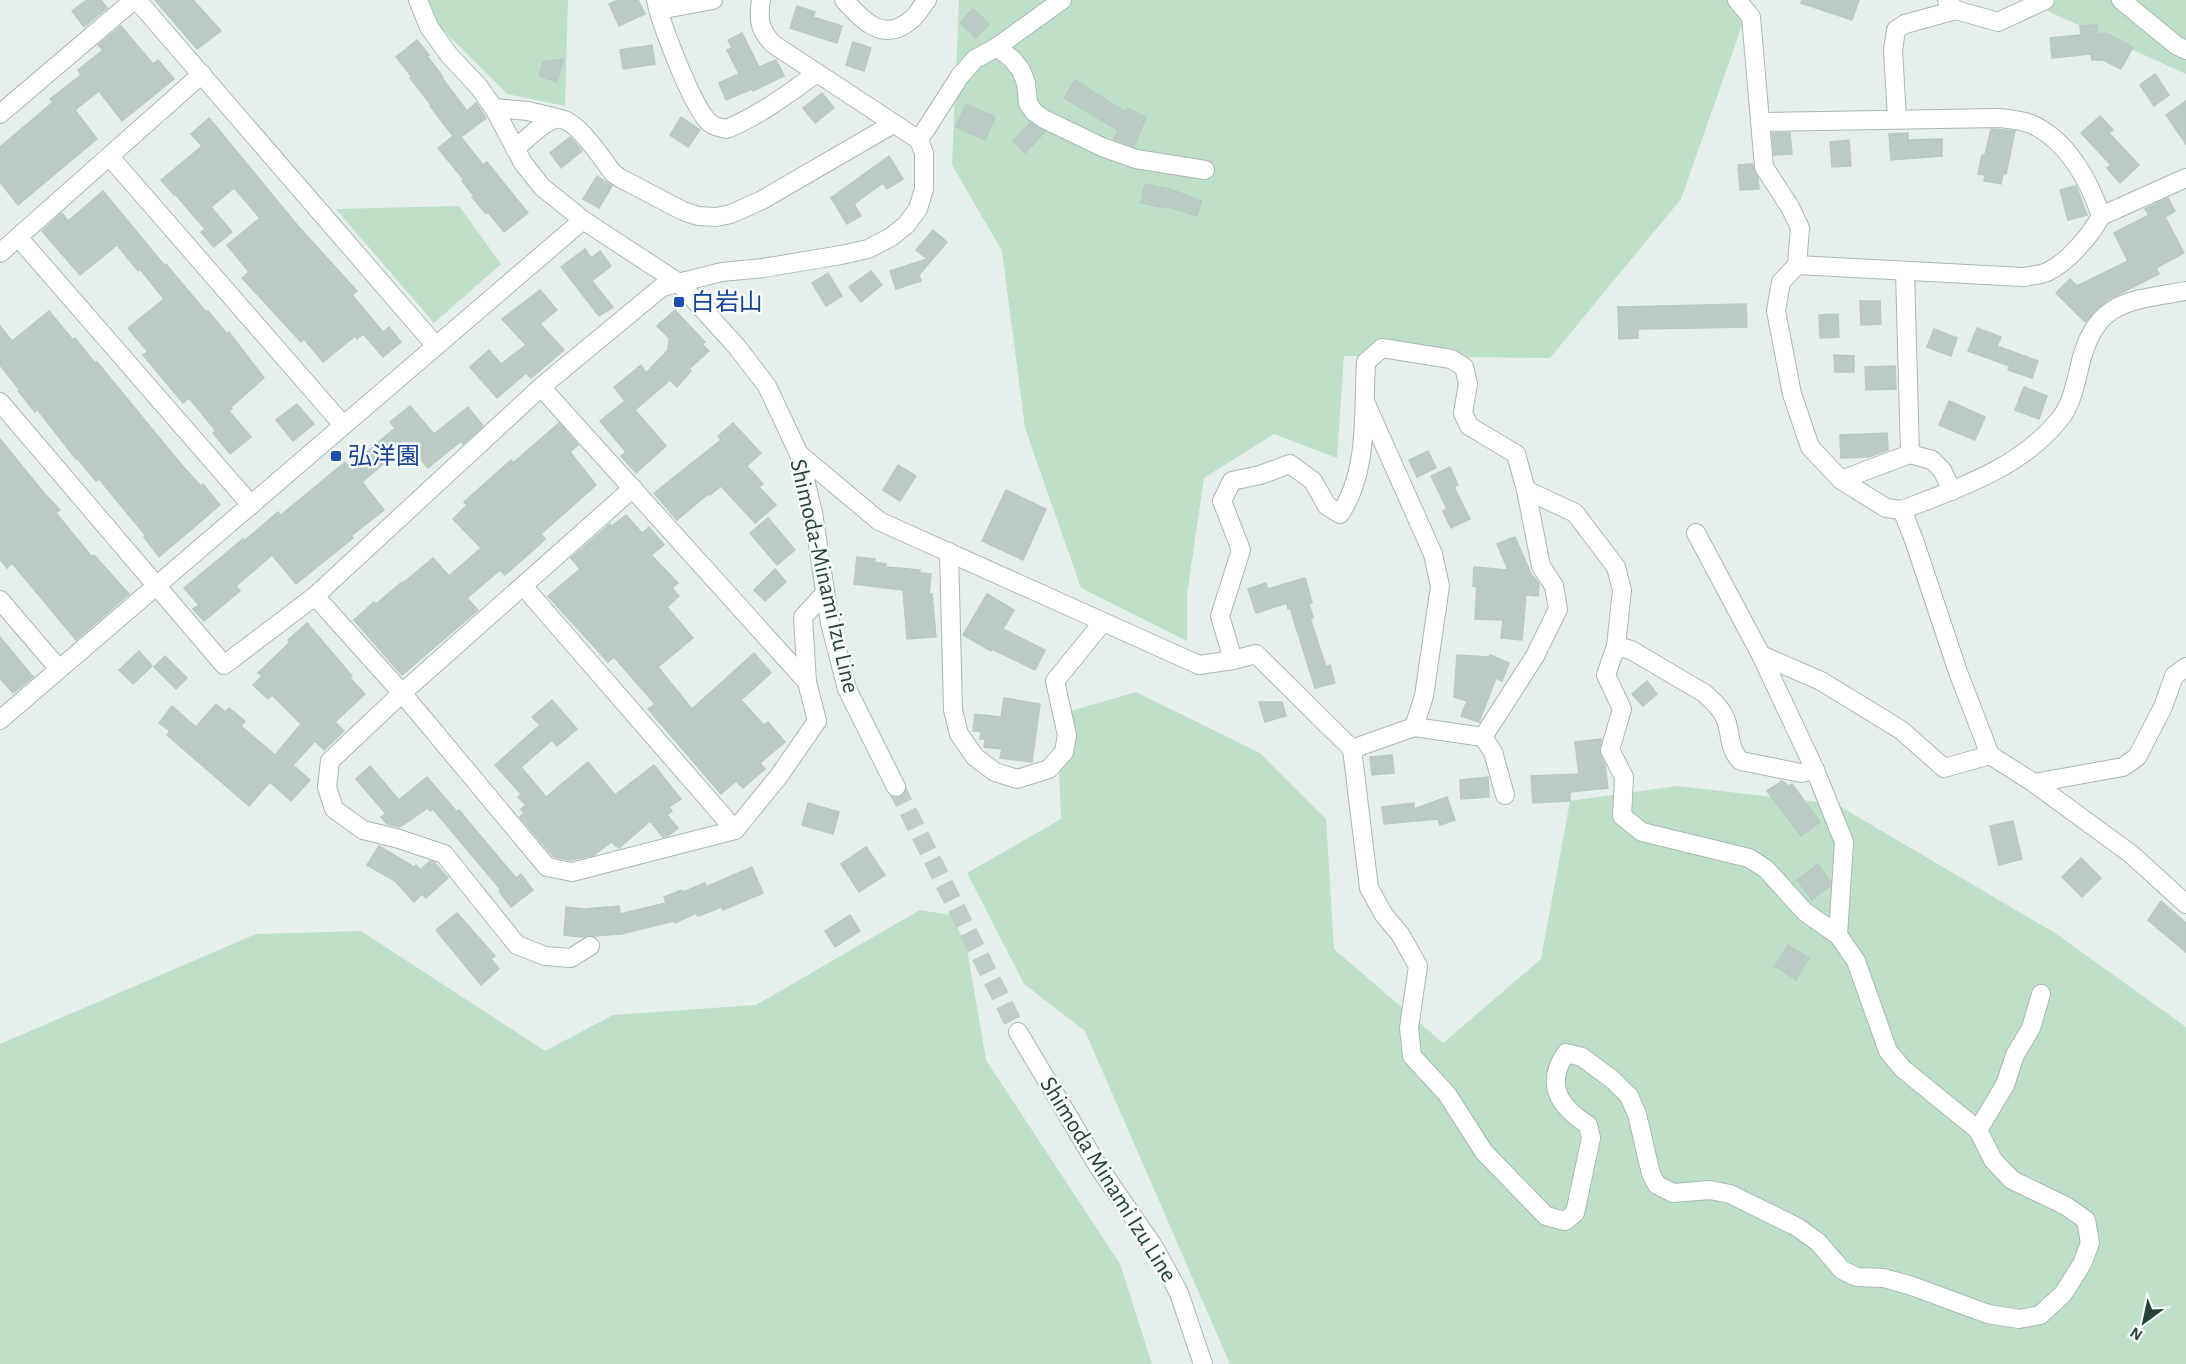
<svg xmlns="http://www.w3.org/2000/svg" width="2186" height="1364" font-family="'Alegreya Sans','Noto Sans JP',sans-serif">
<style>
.green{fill:#bfe0c8}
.building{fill:#bbcac4;stroke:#b8c9c2;stroke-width:1.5}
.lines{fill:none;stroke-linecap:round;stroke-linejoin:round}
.secondary-tunnel{stroke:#bfccc8;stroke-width:18;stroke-dasharray:18 9;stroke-linecap:butt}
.minor-casing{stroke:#a8b8b2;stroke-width:20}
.tertiary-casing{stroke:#a8b8b2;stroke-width:20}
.secondary-casing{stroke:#a4bbb3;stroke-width:20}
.minor{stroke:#fff;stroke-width:18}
.tertiary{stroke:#fff;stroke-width:18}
.secondary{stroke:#fff;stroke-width:18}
.transit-dot{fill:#1a4fb4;stroke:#f7fbf9;stroke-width:2}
.labels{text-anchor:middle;stroke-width:5;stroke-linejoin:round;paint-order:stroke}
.transit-label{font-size:24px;fill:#164399;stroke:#f7fbf9;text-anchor:start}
.street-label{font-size:24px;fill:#24423a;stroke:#f7fbf9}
</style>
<rect width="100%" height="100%" fill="#e6efeb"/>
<g class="green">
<polygon points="418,0 568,0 565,106 507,94 420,7"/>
<polygon points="959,0 1751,0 1681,199 1550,358 1344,356 1337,458 1274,434 1204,478 1187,594 1187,641 1081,588 1025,428 1002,251 952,165"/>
<polygon points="2023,0 2186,0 2186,74"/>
<polygon points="459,206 501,264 434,323 336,209"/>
<polygon points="1136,692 1260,753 1326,819 1334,949 1443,1043 1541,959 1570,801 1677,786 1836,804 2055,933 2186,1027 2186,1364 1230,1364 1085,1031 1024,984 967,873 1061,819 1057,715"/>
<polygon points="920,910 950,915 966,943 986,1060 1120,1264 1152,1364 0,1364 0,1044 256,934 361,931 545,1051 613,1015 756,1005"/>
</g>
<g class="building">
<polygon points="87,0 101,0 107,8 84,27 72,11"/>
<polygon points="155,0 193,0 221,31 197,49"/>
<polygon points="618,0 638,0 645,14 619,26 609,4"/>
<polygon points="1802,0 1859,0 1852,20 1801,3"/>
<polygon points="797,6 815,12 813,17 842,26 837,43 790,28"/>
<polygon points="973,9 989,24 976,38 960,23"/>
<polygon points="2097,25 2098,34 2106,33 2133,47 2121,69 2103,60 2092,60 2091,54 2052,58 2050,38 2081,35 2080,26"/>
<polygon points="121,26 153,64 158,60 174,79 122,121 99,91 75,110 97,139 18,205 0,182 0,147 53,102 50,99 81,75 78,70 103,50 98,45"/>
<polygon points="742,33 759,67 776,60 784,76 753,91 752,89 726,100 719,83 739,74 727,50 732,48 728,40"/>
<polygon points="417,40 429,55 427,56 443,77 442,78 467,111 476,103 486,118 461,137 483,165 487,162 528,213 504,232 488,212 486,214 472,197 474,196 462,181 464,180 438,148 453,136 430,106 431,105 410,78 412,77 396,57"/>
<polygon points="853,42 871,48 864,71 846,65"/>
<polygon points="652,45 655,64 623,69 620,50"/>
<polygon points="564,59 557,82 539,76 543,62"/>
<polygon points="2155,74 2169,95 2154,106 2140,85"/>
<polygon points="1075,80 1125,112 1127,108 1146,117 1134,146 1114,139 1118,130 1064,98"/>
<polygon points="822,93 834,108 815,123 803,108"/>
<polygon points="2186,101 2186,144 2166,115"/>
<polygon points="966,104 995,117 985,140 956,127"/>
<polygon points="2100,116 2113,130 2109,133 2139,165 2120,183 2107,168 2111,165 2081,133"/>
<polygon points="681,117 700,130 688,147 670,135"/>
<polygon points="209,118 298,226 357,291 352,295 383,332 389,327 401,342 383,357 363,334 357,339 355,336 323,362 304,339 301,342 242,278 249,272 227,245 260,218 234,188 211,207 232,232 214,247 201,232 205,229 175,194 174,195 161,180 202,146 191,134"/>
<polygon points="1030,123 1045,132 1025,153 1013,141"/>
<polygon points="1991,129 2015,131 2006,174 2003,173 2001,184 1984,181 1985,175 1978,174 1982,155 1985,155"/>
<polygon points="1772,133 1790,133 1792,154 1774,155"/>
<polygon points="1908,133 1908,140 1942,139 1942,156 1891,160 1889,134"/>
<polygon points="570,137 582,151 561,168 550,153"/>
<polygon points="1849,140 1851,166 1832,167 1830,142"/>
<polygon points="889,156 903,179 887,189 883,183 854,204 861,216 847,224 831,198"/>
<polygon points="1752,164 1758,178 1759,189 1740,190 1738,165"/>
<polygon points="597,176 612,186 599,208 583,199"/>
<polygon points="1145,184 1170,189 1201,201 1197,216 1166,206 1166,208 1141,203"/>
<polygon points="2076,186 2087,215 2068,220 2060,190"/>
<polygon points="103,191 165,266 166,264 206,312 208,311 227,334 229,332 264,378 231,407 232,409 229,411 251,437 230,454 213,433 216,431 189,398 183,403 143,355 148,352 128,328 164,299 140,269 138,271 117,245 80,275 42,231 62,213 68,221"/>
<polygon points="2168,198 2175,211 2165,217 2184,253 2156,268 2159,274 2107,300 2085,322 2056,293 2070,279 2077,286 2128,261 2114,233 2149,215 2145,209"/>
<polygon points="933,230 947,242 919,275 921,281 896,289 890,271 927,259 916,250"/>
<polygon points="585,249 591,258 600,251 611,266 592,281 613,307 599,316 561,267"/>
<polygon points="871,271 882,285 861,302 849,287"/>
<polygon points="828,273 842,296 826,306 812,283"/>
<polygon points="540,290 557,310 540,324 564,350 531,378 526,373 497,398 470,367 489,350 501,364 526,345 502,319"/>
<polygon points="1860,301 1880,301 1881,324 1861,325"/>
<polygon points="1746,304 1747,327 1638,329 1638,338 1619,339 1618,307"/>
<polygon points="675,310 705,342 702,344 709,351 689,369 691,371 677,387 670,380 635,410 666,446 636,473 621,456 626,452 600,421 625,401 614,387 641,365 646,373 668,350 669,338 657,326"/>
<polygon points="49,311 73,340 75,338 95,363 97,362 180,463 201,486 203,484 220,505 159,557 144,537 146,536 99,479 96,481 77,458 76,459 37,409 35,412 18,391 19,389 0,365 0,326 12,341"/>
<polygon points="1838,314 1839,337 1820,338 1819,315"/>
<polygon points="1977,328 2001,337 1997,346 2038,361 2032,378 2008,370 2010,366 1968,351"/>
<polygon points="1934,329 1957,338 1951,356 1927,347"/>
<polygon points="1834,355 1854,356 1854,372 1835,372"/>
<polygon points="1895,366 1896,389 1866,390 1865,367"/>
<polygon points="2024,387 2047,396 2039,419 2015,410"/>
<polygon points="1949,401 1985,417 1975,440 1939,425"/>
<polygon points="297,404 314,424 293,441 276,420"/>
<polygon points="410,406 434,434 468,407 483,426 463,444 461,441 428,468 407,444 362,482 384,510 351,536 353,538 296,584 272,555 236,586 240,591 204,621 193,609 199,605 184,588 243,539 244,541 278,512 281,515 345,462 348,466 355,460 356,461 395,428 390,422"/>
<polygon points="559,423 578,445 570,452 596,485 541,534 545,539 538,546 505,575 500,570 467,598 478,610 402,675 354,620 374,602 376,604 402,582 403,583 433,558 449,576 481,548 453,519 467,505 464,502 511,460 513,463"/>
<polygon points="733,423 761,453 747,466 763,484 759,487 776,505 755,523 721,486 710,495 708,494 677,520 654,493 721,440 718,436"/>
<polygon points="1887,433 1888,450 1869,457 1841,458 1840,435"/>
<polygon points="0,439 44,493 60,510 56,513 92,557 94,555 129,594 76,640 12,563 7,568 0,559"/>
<polygon points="1428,451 1436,468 1417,477 1409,460"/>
<polygon points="898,465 916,476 900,501 883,490"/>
<polygon points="1450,467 1458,485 1454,487 1470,519 1451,528 1443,511 1447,509 1431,476"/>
<polygon points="1006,490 1046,509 1023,560 982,541"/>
<polygon points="626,515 642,533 649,527 664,545 651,555 678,583 672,588 679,596 667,607 693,638 658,667 692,709 754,653 771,673 741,700 764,725 768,722 785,742 760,763 765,769 743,788 736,781 721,794 648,709 655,704 614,657 608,662 548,596 580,569 571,558 610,524 612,526"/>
<polygon points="768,518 795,550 777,565 750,533"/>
<polygon points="1515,537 1532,576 1534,577 1539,584 1538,596 1526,595 1522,640 1501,638 1503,620 1475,619 1477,587 1473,586 1474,567 1508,570 1497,544"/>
<polygon points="857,557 875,559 874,562 886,564 886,567 920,570 920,573 931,574 929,594 932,594 936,637 907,639 903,590 854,584"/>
<polygon points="775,569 786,582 765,601 754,590"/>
<polygon points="1305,578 1312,603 1309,603 1313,618 1310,618 1326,667 1330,665 1335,683 1315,688 1290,608 1288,609 1287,603 1256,613 1248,589 1266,583 1268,589"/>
<polygon points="987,594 1014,610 1003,629 1045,650 1035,670 992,649 991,651 963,635"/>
<polygon points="307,623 352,676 350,678 365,694 335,722 344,731 324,750 315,741 293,765 310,780 291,801 270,782 249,806 167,735 170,731 159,723 172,706 196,727 216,704 225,712 229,708 245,721 241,726 275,755 301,724 272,695 268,699 253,685 262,676 258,673 290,642 288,640"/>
<polygon points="0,637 33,677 13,693 0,678"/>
<polygon points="139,651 152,666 133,684 119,670"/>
<polygon points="1457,655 1489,657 1490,655 1509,663 1502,681 1496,678 1479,722 1461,716 1467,701 1454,697"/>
<polygon points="165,656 187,678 176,689 154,667"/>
<polygon points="1647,681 1657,694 1643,706 1632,694"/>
<polygon points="1004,698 1040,704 1032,762 1000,758 1002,749 984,747 985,739 980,739 981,731 973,731 975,714 1001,717"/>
<polygon points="552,700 577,729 557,746 552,740 521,767 546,797 588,762 615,795 654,765 681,799 669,807 672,811 667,815 678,828 669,835 663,837 650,821 619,848 611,842 594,855 570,860 554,857 520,817 524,813 521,809 526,805 518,797 521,794 495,765 540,725 532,717"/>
<polygon points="1259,702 1282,702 1286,716 1265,722"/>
<polygon points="1601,739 1600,754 1605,765 1608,788 1570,792 1570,801 1533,803 1531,776 1579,774 1575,742"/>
<polygon points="1392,755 1394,773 1372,775 1370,757"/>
<polygon points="370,766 399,800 427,777 457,812 459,810 516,878 521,874 533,890 511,907 499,891 501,890 433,809 430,811 428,808 400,827 387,824 381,817 386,814 356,779"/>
<polygon points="1488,777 1489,797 1461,799 1460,780"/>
<polygon points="1782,781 1789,786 1792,784 1820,822 1801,836 1767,791"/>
<polygon points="1447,797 1455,820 1440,825 1438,819 1384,824 1382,807 1414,803 1414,809"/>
<polygon points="808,803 839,812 833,834 802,825"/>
<polygon points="2013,821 2022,859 1999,865 1990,826"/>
<polygon points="379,846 414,867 416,865 420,870 430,861 434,862 448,878 426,898 422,894 414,902 395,881 367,865"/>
<polygon points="866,847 885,875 859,892 841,864"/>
<polygon points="2081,858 2101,878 2082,897 2062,877"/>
<polygon points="1818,864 1830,881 1830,886 1812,900 1797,880"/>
<polygon points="752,867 763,893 723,910 722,907 698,916 696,913 675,923 674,921 621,934 582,937 564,935 566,907 585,909 619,906 620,914 666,903 664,897 682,890 683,892 705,883 706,887"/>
<polygon points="2161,901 2186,923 2186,952 2148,920"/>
<polygon points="457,913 495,956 491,959 499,969 481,985 436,930"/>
<polygon points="850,915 860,931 835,947 825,931"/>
<polygon points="1788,945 1809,958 1796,980 1775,966"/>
</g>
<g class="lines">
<polyline class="secondary-tunnel" points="896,787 1018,1032"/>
<g class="minor-casing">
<g id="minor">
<polyline points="137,0 436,346"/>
<path d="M656,0C660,22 694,111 710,123C714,127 722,128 727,129C760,115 788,94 817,73"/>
<path d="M844,0C863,21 884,44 912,19C918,14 922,6 927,0"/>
<path d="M1737,0L1751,17L1764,167L1790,207L1800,228L1797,265L1781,282L1776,311L1792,394L1810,447L1841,480L1886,508L1902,510C1958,488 2019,469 2059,420C2071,406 2075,386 2079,369C2094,301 2126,301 2186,291"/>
<polyline points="2121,0 2176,45 2186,50"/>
<polyline points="1947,1 1956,10 1998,22 2045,0"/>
<polyline points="659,10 713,0"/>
<polyline points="997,47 1062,0"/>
<polyline points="494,108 528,111 557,118"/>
<polyline points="0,114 134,0"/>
<polyline points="1897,119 1893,50 1896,30 1905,24 1956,10"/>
<path d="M1761,122L1998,118C2009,119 2021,120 2031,124C2067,140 2089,180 2101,216"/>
<polyline points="919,140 960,76 975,59 997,47 1012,59 1021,70 1026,83 1028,103 1034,112 1044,119 1102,147 1136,159 1205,170"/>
<path d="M515,149C525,141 544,120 557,119C575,116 603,160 613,173L620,178L683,211L698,216L716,217L731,214L762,200L893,124"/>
<polyline points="110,157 343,425"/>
<polyline points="18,237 251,505"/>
<polyline points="0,253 202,74"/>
<path d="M1797,265L2023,277C2030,276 2040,275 2047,272C2067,263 2091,235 2101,216L2186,178"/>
<polyline points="1905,271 1910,454"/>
<path d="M0,402L224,665L315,596L541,387L662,287L722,272L763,268L841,255L868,249L891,237L906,225L918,209L924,189V153L919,140L773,44C759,29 758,20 761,0"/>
<polyline points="1366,404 1433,554 1440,586 1424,696 1414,727"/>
<path d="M799,454L879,521L1199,665L1233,660L1256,654L1352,749L1369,888L1384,915L1400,934L1418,966L1409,1028L1412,1056L1447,1094L1484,1152L1546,1216L1565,1221L1575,1213L1591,1138L1588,1125C1560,1107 1544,1085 1566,1053L1582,1057L1613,1080L1629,1096L1637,1114L1651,1174L1657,1185L1673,1193L1710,1190L1730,1194L1797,1227L1818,1242L1842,1270L1857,1277L1884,1278L1912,1286L1988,1314L2019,1319L2040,1315L2063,1294L2082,1264L2090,1243L2086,1220L2066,1206L2012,1180L1993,1160L1978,1130L1903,1069L1888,1051L1856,961L1838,935L1805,912L1766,869L1749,858L1642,832L1622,816L1624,777L1610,750L1622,709L1606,675L1616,646L1622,590L1616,567L1575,513L1526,490"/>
<polyline points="1841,480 1910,454 1932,460 1942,470 1952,491"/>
<polyline points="1902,510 1914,540 1958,672 1990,755 2034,783 2131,854 2186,904"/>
<polyline points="1696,533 1761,655 1815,770 1844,842 1838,935"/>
<polyline points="949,552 953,710 959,734 975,757 995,772 1017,779 1049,769 1064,752 1067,735 1055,681 1103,622"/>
<polyline points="524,587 735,830"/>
<polyline points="315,596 402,693 547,867 572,872 735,830 779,776 817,721 807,682 541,387"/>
<polyline points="0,600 59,669"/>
<path d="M1616,646L1631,650L1704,693C1712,700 1722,709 1726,720C1731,734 1729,751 1741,761L1801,773L1815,770"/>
<polyline points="1761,655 1821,681 1901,730 1944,768 1990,755"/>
<path d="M1233,660L1220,616L1241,550L1222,501L1232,481L1260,475L1290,464L1313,481L1327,506L1340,514C1369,471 1363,412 1366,362L1382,348L1451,359L1464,367L1468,384L1463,413L1469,426L1516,454L1526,490L1541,566L1554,586L1558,609L1535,656L1483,737"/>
<polyline points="807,682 803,617 825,593"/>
<polyline points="1352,749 1414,727 1483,737 1493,752 1505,795"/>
<polyline points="2034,783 2123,767 2137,757 2163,707 2174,676 2186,667"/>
<polyline points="590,946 571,958 545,956 517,945 444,854 396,838 363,830 334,809 327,787 330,761 402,693 633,488"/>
<polyline points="1978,1130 2005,1085 2015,1055 2031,1028 2041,994"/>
</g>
</g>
<g class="tertiary-casing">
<polyline id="tertiary" points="0,720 583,220"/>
</g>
<g class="secondary-casing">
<g id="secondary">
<polyline points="418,0 429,27 449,55 479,87 495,110 523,163 542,187 583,220 679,283 737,347 767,386 799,454 813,513 830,623 847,689 896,787"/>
<polyline points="1018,1032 1098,1166 1154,1247 1179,1293 1203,1364"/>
</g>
</g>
<use href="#minor" class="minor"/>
<use href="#tertiary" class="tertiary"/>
<use href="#secondary" class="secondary"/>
</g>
<g class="transit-dot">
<rect x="673" y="296" width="12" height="12" rx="3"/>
<rect x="330" y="450" width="12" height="12" rx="3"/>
</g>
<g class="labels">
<g class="transit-label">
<text x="691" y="310">白岩山</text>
<text x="348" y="464">弘洋園</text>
</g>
<g class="street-label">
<text transform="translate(825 576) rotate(77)" y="8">Shimoda-Minami Izu Line</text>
<text transform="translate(1109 1179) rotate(58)" y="8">Shimoda Minami Izu Line</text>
</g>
</g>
<g transform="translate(2144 1322) rotate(213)" stroke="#f7fbf9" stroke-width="4.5" paint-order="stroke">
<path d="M0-4.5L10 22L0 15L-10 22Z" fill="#24423a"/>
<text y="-9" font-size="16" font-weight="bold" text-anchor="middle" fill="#24423a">N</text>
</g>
</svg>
